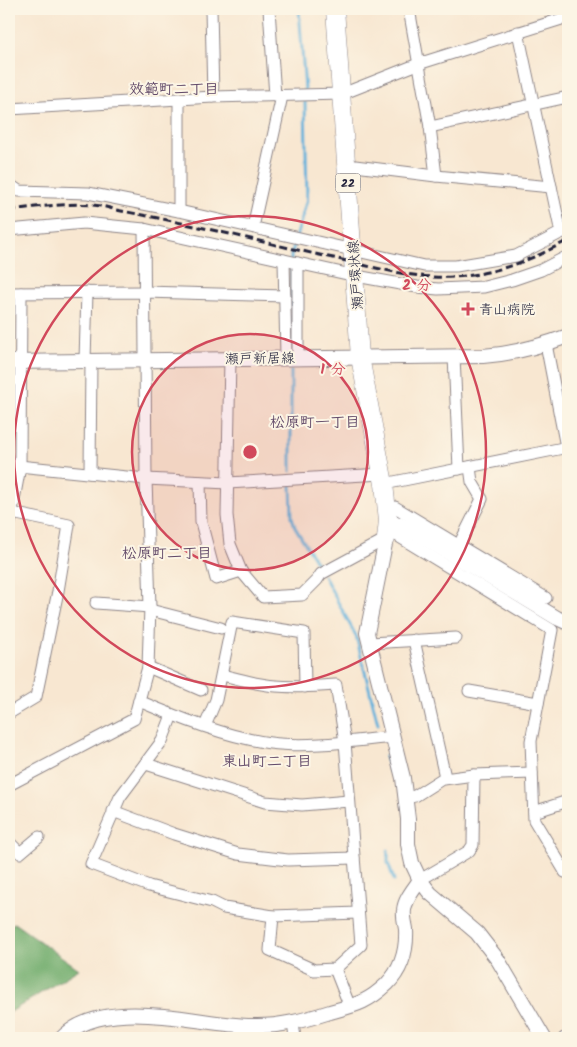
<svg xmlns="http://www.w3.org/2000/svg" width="577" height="1047" font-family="Kalam,'Klee One',sans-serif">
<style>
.green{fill:#8bc77d;stroke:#56745c}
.forest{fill:#70ac6c;stroke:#496754}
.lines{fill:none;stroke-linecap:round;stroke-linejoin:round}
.stream{stroke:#61b1db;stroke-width:3}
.minor-casing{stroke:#8d8486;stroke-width:13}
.tertiary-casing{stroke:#8d8486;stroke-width:16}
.primary-casing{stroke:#8d8486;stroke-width:19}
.minor{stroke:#fff;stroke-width:11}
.tertiary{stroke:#fff;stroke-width:14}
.primary{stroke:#fff;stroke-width:18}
.rail{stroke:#22223b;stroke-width:3;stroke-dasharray:8 4;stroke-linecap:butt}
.ring{fill:none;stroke:#d1495b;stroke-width:2.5}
.poi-dot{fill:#d1495b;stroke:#fcf5e5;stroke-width:2}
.labels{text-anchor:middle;stroke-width:4;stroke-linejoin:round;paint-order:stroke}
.shield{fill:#fcf5e5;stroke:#63616e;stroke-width:1}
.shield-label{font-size:12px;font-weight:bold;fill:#22223b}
.street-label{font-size:14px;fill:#22223b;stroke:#fcf5e5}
.poi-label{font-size:14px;fill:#22223b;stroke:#fcf5e5;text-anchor:start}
.neighbourhood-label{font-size:15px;font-weight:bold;fill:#634b6a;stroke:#fcf5e5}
.centre{fill:#d1495b;stroke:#fcf5e5;stroke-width:2.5}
.ring-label{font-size:15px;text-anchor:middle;font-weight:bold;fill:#d1495b;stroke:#fcf5e5;stroke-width:4;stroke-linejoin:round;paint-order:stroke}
</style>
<rect width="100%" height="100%" fill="#fcf5e5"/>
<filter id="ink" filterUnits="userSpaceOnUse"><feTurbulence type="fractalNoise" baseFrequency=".02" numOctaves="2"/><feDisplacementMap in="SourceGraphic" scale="10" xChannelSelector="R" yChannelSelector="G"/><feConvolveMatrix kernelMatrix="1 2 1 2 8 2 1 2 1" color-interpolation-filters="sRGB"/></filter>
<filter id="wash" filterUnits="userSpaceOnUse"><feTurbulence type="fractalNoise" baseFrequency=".0096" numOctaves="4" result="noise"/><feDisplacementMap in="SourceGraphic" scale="20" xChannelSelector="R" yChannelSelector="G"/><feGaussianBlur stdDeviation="1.12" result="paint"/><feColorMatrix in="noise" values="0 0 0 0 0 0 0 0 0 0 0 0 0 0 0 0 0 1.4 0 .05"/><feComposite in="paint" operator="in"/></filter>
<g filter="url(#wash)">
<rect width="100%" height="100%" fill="#f8e7d1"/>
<polygon class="green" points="144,1032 185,1038 94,1038 101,1035"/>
<polygon class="forest" points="14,923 79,969 9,1013 9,926"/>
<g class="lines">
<g class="stream">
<polyline points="299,9 305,90"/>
<polyline points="292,345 291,256 307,199 305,102"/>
<polyline points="291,371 291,471"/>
<polyline points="291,485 292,517 295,527 321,570"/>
<polyline points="324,576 356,636 378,724"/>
<polyline points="385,756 390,772"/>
<polyline points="388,850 388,863 394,880"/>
</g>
</g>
</g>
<g filter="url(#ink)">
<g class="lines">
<g class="minor-casing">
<g id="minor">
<polyline points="211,9 213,97"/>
<polyline points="269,9 275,96"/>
<polyline points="409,9 430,127 436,176"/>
<polyline points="518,32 561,233"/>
<polyline points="179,100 179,211"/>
<polyline points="9,109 213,97 342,94 418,64 568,17"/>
<polyline points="430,127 568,97"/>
<polyline points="347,165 436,176 551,187"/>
<polyline points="9,184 19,191 88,193 179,211 424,266 456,266 516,256 568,229"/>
<polyline points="253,227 282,96"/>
<polyline points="9,230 84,223 144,229 356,276 417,287 438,289 484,287 512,280 541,270 568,256"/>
<polyline points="284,260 286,357"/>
<polyline points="9,293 145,292 285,296"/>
<polyline points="546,344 566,447"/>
<polyline points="454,356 459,469"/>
<polyline points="298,357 298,263"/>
<polyline points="230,358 227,515 230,544 241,571 263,597 302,595 317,580 321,574 386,539"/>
<polyline points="85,360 87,292"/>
<polyline points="9,465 146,479 228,483 382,474"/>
<polyline points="90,473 91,360"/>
<polyline points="200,482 201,522 216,579 241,571"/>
<polyline points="384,484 568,447"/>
<polyline points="386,505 395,507 546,598"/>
<polyline points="9,527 20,467 21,293"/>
<polyline points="388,530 552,630 531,741 534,820 564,870 565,872 568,870"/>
<polyline points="459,545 482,499 472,482 470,467"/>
<polyline points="96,603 150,607"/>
<polyline points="150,610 221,628"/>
<polyline points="414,640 445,777"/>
<polyline points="370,643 456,638"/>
<polyline points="148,667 201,690"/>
<path d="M222,675C240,679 258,685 276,686C296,688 316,686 336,685L345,742L361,945L335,969L314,970L270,950L273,916"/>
<polyline points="469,691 538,703"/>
<path d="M139,701C179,718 227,737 270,743C308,748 353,741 392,737"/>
<polyline points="9,712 11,712 36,697 58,591 69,525 12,513"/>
<polyline points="172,715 162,741 120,797 91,864 149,886 212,902 224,908 273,916 358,913"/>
<polyline points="205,726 216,700 232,622 304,633 305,687"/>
<polyline points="146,764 265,802 302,805 349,801"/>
<polyline points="9,785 134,719 148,667 150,607 146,479 144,229"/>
<polyline points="405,798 415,796 445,777 444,779 474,775 532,773"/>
<polyline points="113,811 174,834 238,854 288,860 354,858"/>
<polyline points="534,812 568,801"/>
<polyline points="9,842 20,853 39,837"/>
<polyline points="420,880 469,851 473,845 474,775"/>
<polyline points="335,969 350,1007"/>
<polyline points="293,1023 295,1038"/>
<polyline points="564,1038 568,1037"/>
</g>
</g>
<g class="tertiary-casing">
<g id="tertiary">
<path d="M9,362L483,356C512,354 541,346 568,336"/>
<polyline points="388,520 404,526 557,618 568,623"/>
<polyline points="386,539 367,633 403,778 408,819 408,844 412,863 420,880 430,893 477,933 498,960 544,1038"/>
<path d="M62,1038C105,994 198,1025 252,1026C279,1027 305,1020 330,1012C355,1005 367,1003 387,984C402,969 407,949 406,929C405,923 403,916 404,910C405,899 414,889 420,880"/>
</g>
</g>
<g class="primary-casing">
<polyline id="primary" points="335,9 360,357 384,484 388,520 386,539"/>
</g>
<use href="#minor" class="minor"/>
<use href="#tertiary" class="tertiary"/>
<use href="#primary" class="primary"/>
<path class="rail" d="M9,210C38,207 89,199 116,210C190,223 264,243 338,259C376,268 415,279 454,277C495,274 533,260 568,240"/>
</g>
</g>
<circle cx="250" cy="452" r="118" fill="#d1495b" fill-opacity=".12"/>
<g class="ring">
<circle cx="250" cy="452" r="118"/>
<circle cx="250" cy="452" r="236"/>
</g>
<path class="poi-dot" d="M465.5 301.5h5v5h5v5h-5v5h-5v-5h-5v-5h5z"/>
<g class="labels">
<rect class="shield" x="335.5" y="173.5" width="25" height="19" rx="4"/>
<g class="shield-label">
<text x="348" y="187">22</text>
</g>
<g class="street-label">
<text transform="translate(355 275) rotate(-94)" y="5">瀬戸環状線</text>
<text transform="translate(260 358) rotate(-1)" y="5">瀬戸新居線</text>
</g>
<g class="poi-label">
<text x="479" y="314">青山病院</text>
</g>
<g class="neighbourhood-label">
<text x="174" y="94">效範町二丁目</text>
<text x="315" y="427">松原町一丁目</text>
<text x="167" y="558">松原町二丁目</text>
<text x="267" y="766">東山町二丁目</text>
</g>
</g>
<circle cx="250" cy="452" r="8" class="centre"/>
<g class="ring-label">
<text x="417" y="290">2 分</text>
<text x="333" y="374">1 分</text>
</g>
<rect width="577" height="1047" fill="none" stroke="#fcf5e5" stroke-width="30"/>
</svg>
